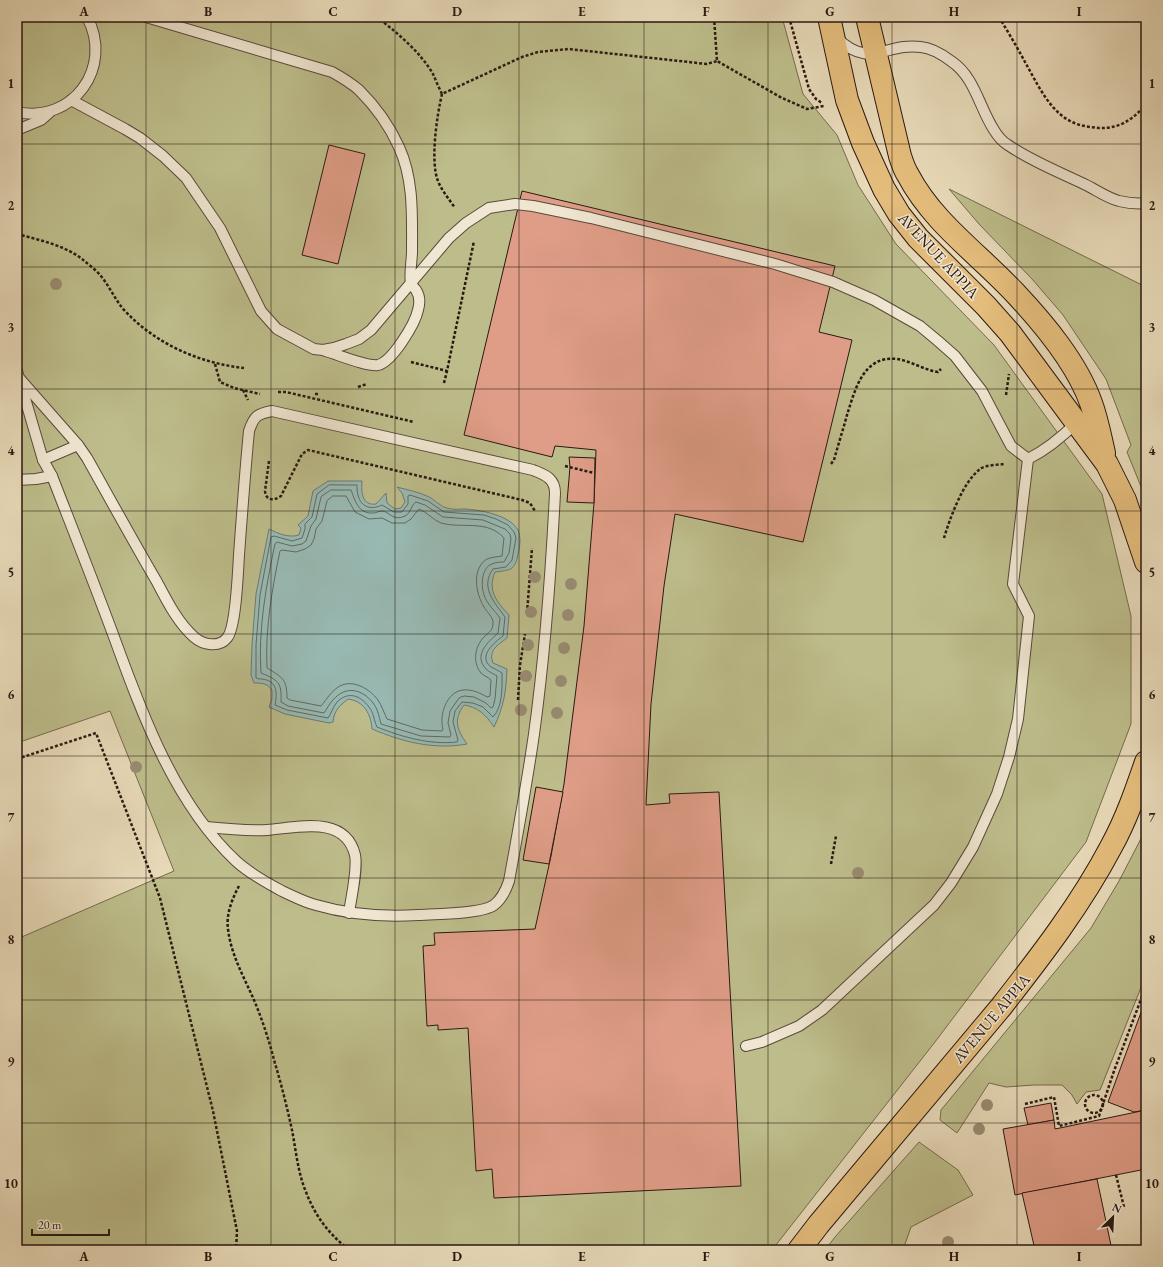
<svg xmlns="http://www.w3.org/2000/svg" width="1163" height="1267" font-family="'EB Garamond',serif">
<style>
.green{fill:#bdbd8b;stroke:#746b4e}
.water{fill:#98bab4;stroke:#6c7a73}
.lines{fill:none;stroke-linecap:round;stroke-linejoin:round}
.shore{stroke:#616a63;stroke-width:1}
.building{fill:#df9d87;stroke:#2a1912}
.service-casing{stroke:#5a493c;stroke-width:12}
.primary-casing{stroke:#2a1912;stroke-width:24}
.path{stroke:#2a1912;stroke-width:2.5;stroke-dasharray:3 2;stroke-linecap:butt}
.service{stroke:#f0e7d2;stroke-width:10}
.primary{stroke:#e4bd7c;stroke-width:22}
.tree{fill:#988b71}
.grid{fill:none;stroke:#2a1912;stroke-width:1;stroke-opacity:0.55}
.labels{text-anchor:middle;stroke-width:3;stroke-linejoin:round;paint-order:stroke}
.street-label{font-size:16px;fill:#2a1912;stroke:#f0e7d2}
.neatline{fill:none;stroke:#2a1912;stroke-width:1.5}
.grid-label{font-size:13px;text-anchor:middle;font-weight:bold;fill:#2a1912}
</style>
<rect width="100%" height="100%" fill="#e8dab9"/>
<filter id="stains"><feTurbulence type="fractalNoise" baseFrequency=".005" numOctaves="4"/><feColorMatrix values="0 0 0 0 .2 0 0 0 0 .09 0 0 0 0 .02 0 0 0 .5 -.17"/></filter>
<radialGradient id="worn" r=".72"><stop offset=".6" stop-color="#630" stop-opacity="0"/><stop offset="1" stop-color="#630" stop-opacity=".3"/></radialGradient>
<g class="green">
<polygon points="17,17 782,17 803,94 837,135 858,185 896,244 994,345 1102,494 1131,616 1131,724 1086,842 935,1042 772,1250 17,1250 17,939 174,871 110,711 17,743"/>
<polygon points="949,189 1146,287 1146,499 1127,452 1131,445 1106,379 1063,315 1032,279 979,224"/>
<polygon points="1146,829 1146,975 1100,1090 1086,1092 1077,1104 1072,1095 1062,1085 1034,1085 1006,1087 989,1083 957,1133 940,1120 941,1110 1091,928 1119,881"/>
<polygon points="919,1142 958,1170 973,1195 911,1227 903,1250 825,1250 835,1237"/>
</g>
<path class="water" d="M328,481H362C361,492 362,506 376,504L386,493L387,503L395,509L401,508L405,502L402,493L397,487C408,490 419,492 429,497C435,500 441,507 447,508C453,510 459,509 465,509C481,510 509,515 518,530C521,537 520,547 518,554C515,571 510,570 495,572C487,591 497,602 509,615L507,638C498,645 488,650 493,663L507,669C506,692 504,706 494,727C486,715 478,707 464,705C453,720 457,730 467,744C434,750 403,742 372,729C371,714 364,701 348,699C339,706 334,711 333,722L329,723L285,714L269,707L272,699V690C267,683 262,683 254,683L251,675L252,645L256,594L269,529C279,534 289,538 299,535L301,528L298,525L308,516L313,491Z"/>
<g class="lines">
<g class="shore">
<path d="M345,485H357C357,488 357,492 358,495C361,508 372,510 382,505L394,512H402L408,504V496L410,495L428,501L444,512L484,515L496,519L508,525L514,532L516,538L512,560L506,567L493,569C480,587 494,602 505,617L503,636C495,642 477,656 491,667C495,669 499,671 502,673C502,686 503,707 493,717L483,707L473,703L462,702L455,711L453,722L458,740L457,742C430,745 402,737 377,727C374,721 374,713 369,707C360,695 348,691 337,702C333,707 331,714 328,718L287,710L275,705C277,693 278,681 262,679C260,679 258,679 256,678V645L260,595L271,537L274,536L292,541L302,538L305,529V524L312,517L317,494L329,485Z"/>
<path d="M331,490H351C355,500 358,514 373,513C376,513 379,511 382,511C389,511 393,522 405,516C411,513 411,505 416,502L425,505L443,517L483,520L505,529L510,534L511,539L509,553L504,562C501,562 496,562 492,564C481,568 481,586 484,595C487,604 495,611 500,618L498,633C488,642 473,655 486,669C489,672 494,674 497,676L495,699L493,707L491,708L486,703L474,697L464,696L459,698L450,711L448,723L451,735L450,737L421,736L381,724C379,717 378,709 373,703C362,689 346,685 333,700C329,704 327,709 324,713L288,706L281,702C282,682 278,680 261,673C258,630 266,586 275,544L277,542L292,546L302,544L306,541L311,526L316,519L321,497Z"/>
<path d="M333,496H346L355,512L369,519L382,518L392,523H405L411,519L418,510L419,509C427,512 433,520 441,523C462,529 487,519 504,538L502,556C497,557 492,557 487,559C471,569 476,594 484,607C486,611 493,617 493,622C493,631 490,631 484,637C475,646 472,662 481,673C484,676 488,677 491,680L490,696L487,697C480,693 472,689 463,690C446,692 439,716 443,729L442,731L422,730L387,719C384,713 382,706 378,700C370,689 353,679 340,686C331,691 327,699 321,706L290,700L287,698C287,679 282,677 267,668C265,629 272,589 280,551L282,550L296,552L305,549L311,545L314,539L316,529L322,521L327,501Z"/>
</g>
</g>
<g class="building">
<polygon points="329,145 365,154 338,264 302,255"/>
<polygon points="522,191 835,266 819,332 852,340 803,542 675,514 664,586 651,704 646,805 670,803 669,794 719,792 741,1186 494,1198 492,1169 476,1171 468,1028 438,1030 438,1025 427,1026 423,946 435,945 434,933 535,929 551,856 564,784 584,626 594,503 596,450 555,446 552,457 464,435"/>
<polygon points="569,457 595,458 594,503 567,502 570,467"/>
<polygon points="536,787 563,792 549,864 523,860"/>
<polygon points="1146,999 1146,1110 1134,1112 1108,1102"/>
<polygon points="1051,1103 1054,1120 1028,1125 1024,1108"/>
<polygon points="1146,1110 1146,1169 1015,1195 1003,1129 1054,1120 1055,1129"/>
<polygon points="1097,1179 1112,1250 1035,1250 1022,1193"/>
</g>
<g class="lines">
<g class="service-casing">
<g id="service">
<path d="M146,17L332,72C341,77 351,83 359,90C375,106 390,127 399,147C414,180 412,216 412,252C412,259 409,277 411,282C411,285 414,288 416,290C420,296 420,303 418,310C415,324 392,362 378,365C367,367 337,354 325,351"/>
<path d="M837,38C870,70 886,42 921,47C932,48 943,55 951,61C975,77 979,107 994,130C997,135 1003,142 1008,145C1031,161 1059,172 1084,184C1095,189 1107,198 1119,201C1128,203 1137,204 1146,203"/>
<polyline points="71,100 125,129 140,138 163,156 186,178 220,228 261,311 277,329 314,349 323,350 334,348 346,344 359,339 371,330 449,238 466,223 489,208 515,204 533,206 591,218 775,264 833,282 874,300 920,326 938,341 955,356 982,391 1011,446 1028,459"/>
<path d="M17,112C73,124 114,67 87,17"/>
<polyline points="17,130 41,120 49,113"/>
<path d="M17,371L43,460L52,476C73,530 94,583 114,637C142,714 175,804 236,861C249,873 267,883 282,891C293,896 304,902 316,905C350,915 383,917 418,915C435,914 482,914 494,905C502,899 506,890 509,881C518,832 527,783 534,734C545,654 551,573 555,493C555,478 545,475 533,470L272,411C257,414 254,416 249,431C245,472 242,514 239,555C238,571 236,628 227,638C219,648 203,645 194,637C178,623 167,601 157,582C133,541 110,499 87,458L78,445L20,379"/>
<path d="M1028,459C1046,450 1062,437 1077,422"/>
<polyline points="43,460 78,445"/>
<polyline points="17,480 36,479 52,476"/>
<path d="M206,827C226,829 246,831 267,830C296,828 345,814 355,855C358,869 351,898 349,913"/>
<polyline points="746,1046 762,1042 799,1026 822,1010 934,905 951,883 973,847 997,794 1009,757 1018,719 1029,616 1013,584 1028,459"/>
</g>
</g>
<g class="primary-casing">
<g id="primary">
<polyline points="829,17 847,100 863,143 884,189 899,214 918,238 986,306 1010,333 1107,464 1125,500 1146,562"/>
<path d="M867,17L900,156C902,162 904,169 908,175C933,223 980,255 1016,294C1044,324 1077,363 1091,403C1097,419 1100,436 1104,453"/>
<path d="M799,1250L819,1224L1001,1007C1041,956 1081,904 1111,847C1126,820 1136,791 1146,762"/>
</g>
</g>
<g class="path">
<path d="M376,17C395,30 422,54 433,74C436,81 439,88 442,94L522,57L538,52L569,49L707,64L717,61"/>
<polyline points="714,17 717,61 782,98 807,109 824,106"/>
<polyline points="789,17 809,89 816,99 822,103"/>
<path d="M999,17C1008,32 1017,47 1025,62C1037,83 1049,111 1072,122C1080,126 1090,127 1099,128C1119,129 1134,119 1146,104"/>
<path d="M442,94C437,115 430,161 438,181C442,191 449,199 455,208"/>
<path d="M17,234C39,240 64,245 82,259C88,264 96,270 101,276C110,287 115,300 125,311C156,344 199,363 244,368"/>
<polyline points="411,362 447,371 474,241"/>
<polyline points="215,364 220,382 234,388 260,394"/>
<polyline points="444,383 447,371"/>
<polyline points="358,387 367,384"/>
<polyline points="243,390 248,400"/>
<polyline points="278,392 286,392 414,422"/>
<polyline points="315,394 319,394"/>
<polyline points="1006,395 1009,374"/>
<path d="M269,461L265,491C266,501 274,501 281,496L302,454L308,450L522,500L530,503L535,511"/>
<path d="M831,464L834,460C838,445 843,430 847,415C855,390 863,355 897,359C911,361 924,370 938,372L941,369"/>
<polyline points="565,466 594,473"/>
<path d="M944,538C950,518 963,482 980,469C985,465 997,465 1004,464"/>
<polyline points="527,613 532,548"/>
<polyline points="518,700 520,665 525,634"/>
<polyline points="17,759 96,733 160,898 213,1111 237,1231 236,1250"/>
<polyline points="831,864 836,836"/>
<path d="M239,886C232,899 226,914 228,929C231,955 244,977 254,1000C262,1019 269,1040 274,1060C281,1083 287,1107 292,1130C296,1151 298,1173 306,1192C315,1216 329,1234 349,1250"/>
<circle cx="1094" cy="1104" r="9"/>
<polyline points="1025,1104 1054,1097 1059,1126 1099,1116 1114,1071 1146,986"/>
<polyline points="1116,1175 1124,1207"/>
</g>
<use href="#service" class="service"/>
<use href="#primary" class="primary"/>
</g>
<g class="tree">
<circle cx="56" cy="284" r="6"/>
<circle cx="535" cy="577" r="6"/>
<circle cx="571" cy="584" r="6"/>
<circle cx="531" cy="612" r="6"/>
<circle cx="568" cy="615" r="6"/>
<circle cx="528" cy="645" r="6"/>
<circle cx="564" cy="648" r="6"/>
<circle cx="526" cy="676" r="6"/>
<circle cx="561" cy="681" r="6"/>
<circle cx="521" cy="710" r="6"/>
<circle cx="557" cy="713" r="6"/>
<circle cx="136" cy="767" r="6"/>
<circle cx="858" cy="873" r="6"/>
<circle cx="987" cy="1105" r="6"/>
<circle cx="979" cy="1129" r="6"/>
<circle cx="948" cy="1242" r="6"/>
</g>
<path class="grid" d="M146,17V1250M271,17V1250M395,17V1250M519,17V1250M644,17V1250M768,17V1250M892,17V1250M1017,17V1250M17,144H1146M17,267H1146M17,389H1146M17,511H1146M17,634H1146M17,756H1146M17,878H1146M17,1000H1146M17,1123H1146"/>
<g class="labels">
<g class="street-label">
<text transform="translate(939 255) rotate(47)" y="6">AVENUE APPIA</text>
<text transform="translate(991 1018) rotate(-50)" y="6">AVENUE APPIA</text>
</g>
</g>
<rect width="1163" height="1267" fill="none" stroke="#e8dab9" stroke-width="44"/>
<g transform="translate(1113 1217) rotate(24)" stroke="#f0e7d2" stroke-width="3" paint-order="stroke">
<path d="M0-3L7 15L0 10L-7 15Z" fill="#2a1912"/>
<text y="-6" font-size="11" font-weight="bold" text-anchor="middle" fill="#2a1912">N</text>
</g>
<path d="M32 1229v6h77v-6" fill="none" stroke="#2a1912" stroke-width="2"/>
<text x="38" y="1229" font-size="12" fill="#2a1912" stroke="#f0e7d2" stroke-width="3" paint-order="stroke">20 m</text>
<rect x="22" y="22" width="1119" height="1223" class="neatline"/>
<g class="grid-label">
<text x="84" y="16">A</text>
<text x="208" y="16">B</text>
<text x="333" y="16">C</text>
<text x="457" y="16">D</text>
<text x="582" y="16">E</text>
<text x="706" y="16">F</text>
<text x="830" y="16">G</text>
<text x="954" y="16">H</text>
<text x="1079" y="16">I</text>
<text x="11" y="88">1</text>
<text x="1152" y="88">1</text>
<text x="11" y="210">2</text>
<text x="1152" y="210">2</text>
<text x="11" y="332">3</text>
<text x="1152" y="332">3</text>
<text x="11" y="455">4</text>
<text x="1152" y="455">4</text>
<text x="11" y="577">5</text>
<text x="1152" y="577">5</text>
<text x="11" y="699">6</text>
<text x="1152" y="699">6</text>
<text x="11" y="822">7</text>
<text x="1152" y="822">7</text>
<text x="11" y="944">8</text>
<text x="1152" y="944">8</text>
<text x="11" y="1066">9</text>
<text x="1152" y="1066">9</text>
<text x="11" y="1188">10</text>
<text x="1152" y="1188">10</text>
<text x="84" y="1261">A</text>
<text x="208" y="1261">B</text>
<text x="333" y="1261">C</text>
<text x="457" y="1261">D</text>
<text x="582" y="1261">E</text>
<text x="706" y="1261">F</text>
<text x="830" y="1261">G</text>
<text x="954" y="1261">H</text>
<text x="1079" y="1261">I</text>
</g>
<rect width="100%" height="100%" filter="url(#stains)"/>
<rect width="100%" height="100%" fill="url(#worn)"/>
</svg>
